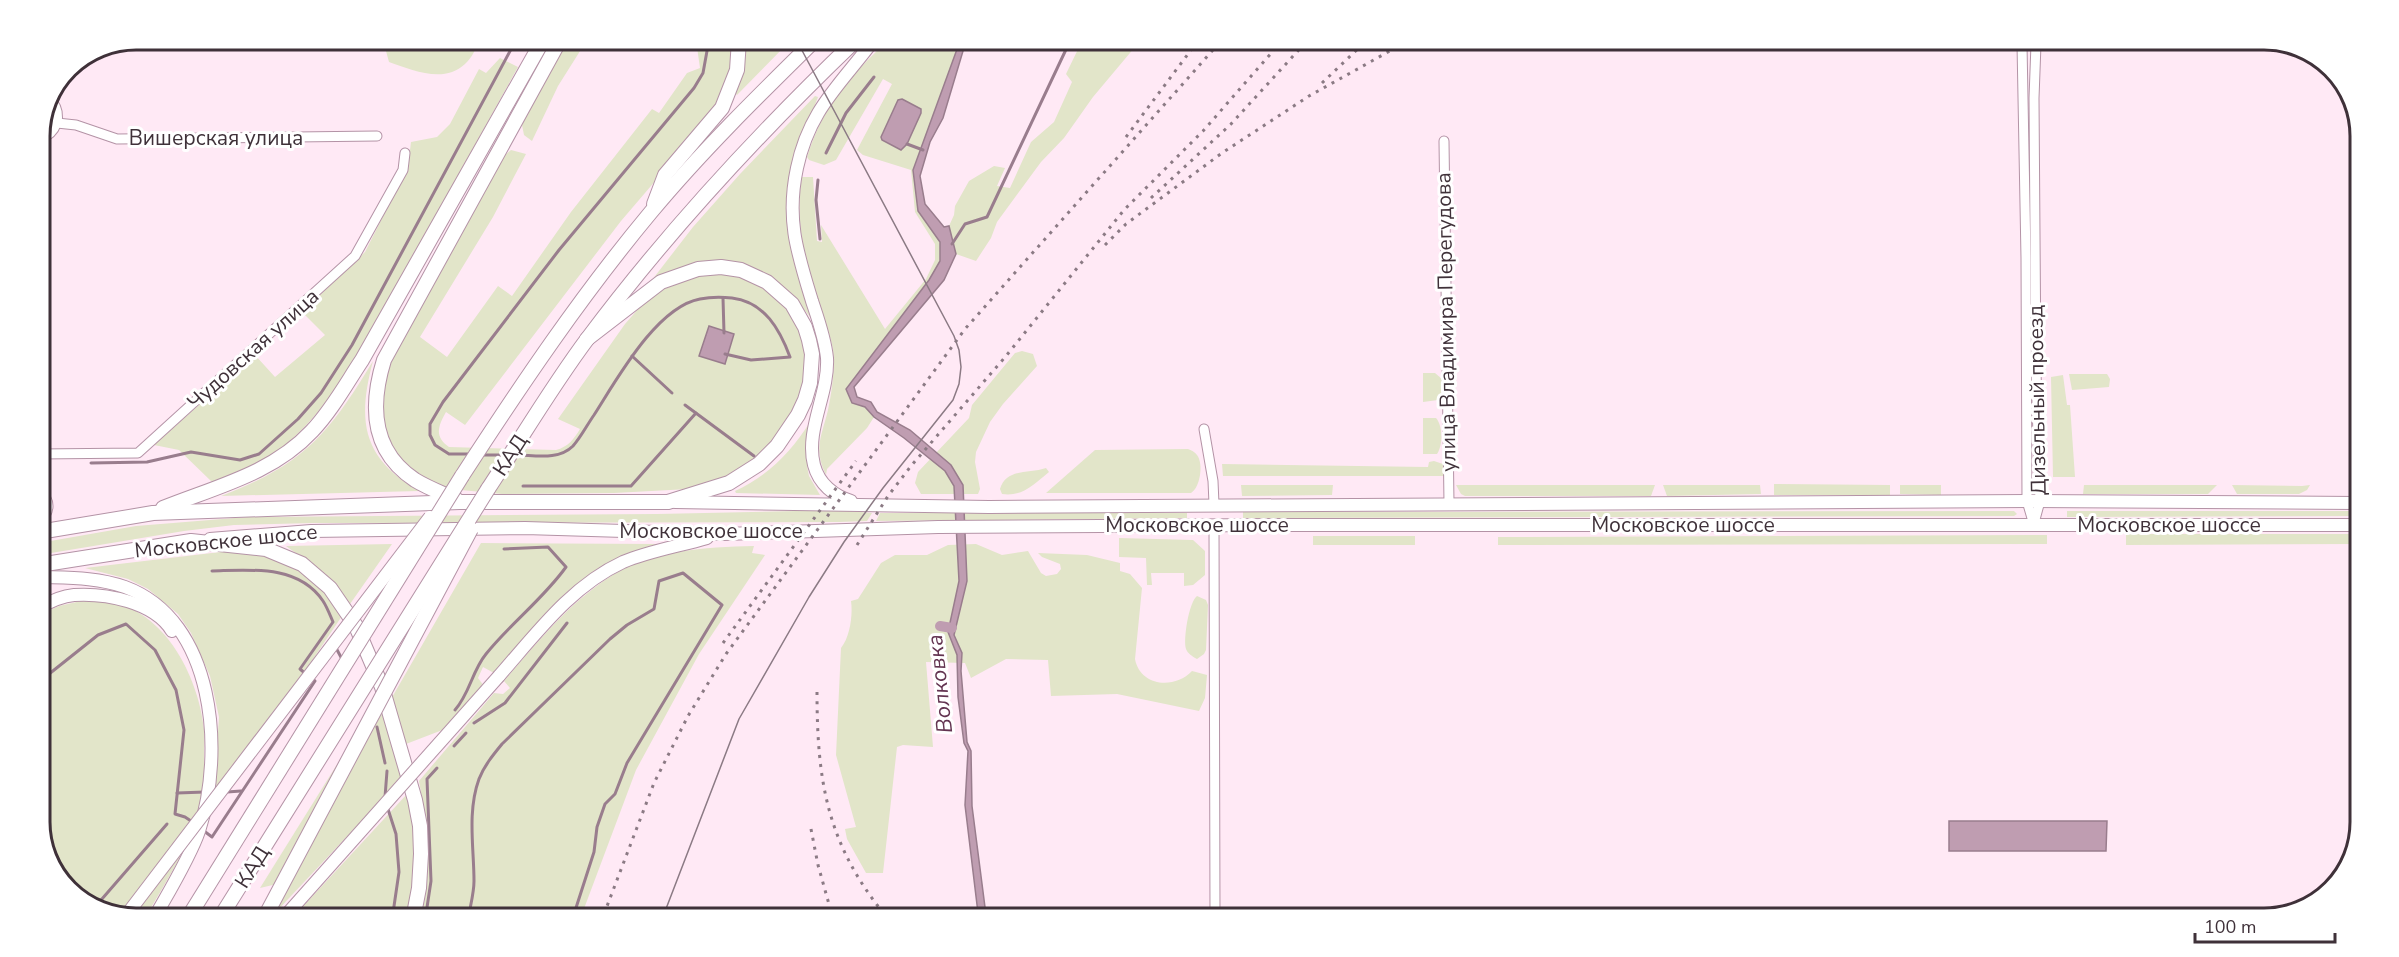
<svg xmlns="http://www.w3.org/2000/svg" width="2399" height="957" font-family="'Nunito Sans',sans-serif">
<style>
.green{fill:#e2e5c9}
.water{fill:#bf9db1;stroke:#997d8d;stroke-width:1.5}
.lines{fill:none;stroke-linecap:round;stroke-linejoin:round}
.stream{stroke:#997d8d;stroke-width:3}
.canal{stroke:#bf9db1;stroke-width:10}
.minor-casing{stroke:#b493a6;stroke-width:11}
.major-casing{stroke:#b493a6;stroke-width:14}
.highway-casing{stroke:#b493a6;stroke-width:16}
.minor{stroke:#fff;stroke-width:9}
.major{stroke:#fff;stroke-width:12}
.highway{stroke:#fff;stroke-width:14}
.tram{stroke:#8b7a84;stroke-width:1.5}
.rail{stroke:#8b7a84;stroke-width:3;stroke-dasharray:3 6;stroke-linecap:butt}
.major-bridge-casing{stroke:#b493a6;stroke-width:14;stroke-linecap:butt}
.highway-bridge-casing{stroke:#b493a6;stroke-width:16;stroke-linecap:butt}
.major-bridge{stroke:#fff;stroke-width:12}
.highway-bridge{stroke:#fff;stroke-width:14}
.labels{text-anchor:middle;stroke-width:6;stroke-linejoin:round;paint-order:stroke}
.street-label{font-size:21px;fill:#3f3139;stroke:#fff}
.water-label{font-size:22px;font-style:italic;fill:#633451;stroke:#fff}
.rim{fill:none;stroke:#3f3139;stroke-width:3}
</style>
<rect width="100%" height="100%" fill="#ffe9f5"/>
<g class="green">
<path d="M383,40H480C476,48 472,58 465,64C444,84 412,70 389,62Z"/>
<polygon points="567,40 587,40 558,86 532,141 524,135 522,125"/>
<path d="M696,40H734V67L716,110L621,221L465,425L446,412C438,426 434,437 449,447L556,450C568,447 574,439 580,429L558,419L625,324L639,308L660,291L684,280L706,274L725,273L743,277L759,284L793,312L802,330L808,368L797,409L777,439L741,473L689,489L614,493L502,494L461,490L441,486L423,478L396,455L383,427L381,394L393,354L447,253L505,155L511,150L526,154L493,217L420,337L447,357L498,286L512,296L571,212L652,109L659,113L687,73L700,68Z"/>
<polygon points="747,40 790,41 737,95 735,93 743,72"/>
<path d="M887,41H960L913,170L918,211L940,242V261L929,280L846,389L852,403L865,407L874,417L867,428L827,469L826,475C813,449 822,435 828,410C832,391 835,369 833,350C831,336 824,321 819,307C806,264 794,222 802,177H813L817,241L822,242L821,225L885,329L926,279L935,260V244L915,212L911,170L863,155L857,150L892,84L883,79L836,160L824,165L809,160L807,157C824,104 848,79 887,41Z"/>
<polygon points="1082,41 1140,41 1093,97 1064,138 1041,162 997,222 991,238 976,261 956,254 949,226 954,215 955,206 969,181 994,166 1005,168 997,186 1010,188 1031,142 1054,122 1072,82 1066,74"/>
<path d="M500,58L518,67C480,136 442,205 403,274C370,332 340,397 289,442C267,461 239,471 212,482L179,450L154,445L255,355L275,377L325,335L302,312L365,252L408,167L411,142L437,137L450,124L479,69L486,73Z"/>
<path d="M815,96L818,97C808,124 794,151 789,179C781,229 799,275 814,322L791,293L775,281L743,267L652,280L693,227L740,174Z"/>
<polygon points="1022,351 1033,354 1037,366 1003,404 990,422 976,452 975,462 980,489 978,494 921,494 915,483 918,472 969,418 972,405 1015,353"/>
<path d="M373,361C357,421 362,458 419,491L221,496C303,465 329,434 373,361Z"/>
<polygon points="1423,373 1435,373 1442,379 1441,395 1438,400 1423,402"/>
<polygon points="2069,374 2107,374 2110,379 2109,387 2072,390"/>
<polygon points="2063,375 2067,405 2070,405 2075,477 2053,477 2051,377"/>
<path d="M1423,418H1436C1443,426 1443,445 1437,454H1423Z"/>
<path d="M810,422L807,466L809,476L820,495L736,493L735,491C768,476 791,452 810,422Z"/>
<path d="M1188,449C1191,450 1195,452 1197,455C1204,464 1200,488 1191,493H1046L1095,450Z"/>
<polygon points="1434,461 1446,465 1446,476 1223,476 1222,464 1428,467 1429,462"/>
<path d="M1046,468L1049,472C1034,484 1023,497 1002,494L1000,489C1006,468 1029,474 1046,468Z"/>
<polygon points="1774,484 1890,485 1890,495 1774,495"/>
<polygon points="1241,485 1333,485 1332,495 1242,496"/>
<polygon points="1456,485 1655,485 1651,496 1465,496 1461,494"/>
<polygon points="1663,485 1760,485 1761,494 1667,496"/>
<polygon points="1900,485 1941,485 1941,495 1900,494"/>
<polygon points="2084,485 2217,485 2208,494 2083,494"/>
<polygon points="2232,485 2302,486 2310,485 2307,490 2299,494 2237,494"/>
<polygon points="840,510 872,513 867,521 839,522 314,523 234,525 184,531 39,555 39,543 136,526 247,517 657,514"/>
<polygon points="2014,511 2017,514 2014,516 1243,518 1243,512"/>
<polygon points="2067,511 2357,511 2357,516 2067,517"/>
<polygon points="880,513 1187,513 1187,518 876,521"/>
<polygon points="2126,534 2357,534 2357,544 2126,545"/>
<polygon points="2047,535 2047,544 1498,545 1498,537"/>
<rect x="1313" y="536" width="102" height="9"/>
<polygon points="1119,538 1193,540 1205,551 1205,575 1193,585 1184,586 1184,573 1151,573 1152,585 1147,585 1146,558 1119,557"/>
<path d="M481,543L660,544C643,555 619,559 600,569C555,592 529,638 494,673L483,667L478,678L484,686L445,729L406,744L391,699Z"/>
<polygon points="392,544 350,604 334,582 321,571 286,546"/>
<path d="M976,544L1002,555L1028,551L1041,573L1046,576L1057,574L1061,569L1060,564L1042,557L1038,553L1087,555L1120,563V571L1130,574L1142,588L1135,659C1140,686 1174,690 1192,671L1207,675L1205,698L1199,711L1117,694L1051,696L1048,660L1006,659L971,678L965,663L926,662L933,747L903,745L897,747L883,873H866L847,839L845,829L856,827L836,755L841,648C850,637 853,615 851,601L858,599L881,563L895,555H927L948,545Z"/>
<path d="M754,546L752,553L765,555L699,654L636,770L582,914H422C432,869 427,826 419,781L494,693L503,694L510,688L504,681C536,644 567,605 608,578C650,550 705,547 754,546Z"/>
<path d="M229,551C245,553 265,553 280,559C307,568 326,592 344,613L301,677L214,792L219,717L210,676L191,633L178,614L148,589L128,579L85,568Z"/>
<path d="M1197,596L1206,600L1208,605L1206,650L1204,654L1197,659C1192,656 1188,654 1186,649C1183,639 1189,602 1197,596Z"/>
<path d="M81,601C95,601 109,601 122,605C170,621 199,681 204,729C205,738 204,747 204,756C204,775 205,793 200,811C188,847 167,880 148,913H104L59,880L39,828V615L59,606Z"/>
<polygon points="383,711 403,777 275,913 271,913"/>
<polygon points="351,742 277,884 260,888"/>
<polygon points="408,793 417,848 409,914 297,913"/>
</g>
<g class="water">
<polygon points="960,41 966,41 943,118 930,142 920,176 925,204 944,227 949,226 956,254 944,280 854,387 857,397 871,402 877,412 910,430 951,465 963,485 967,581 954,635 962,653 961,671 967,742 971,751 972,806 986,915 978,913 965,805 968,751 964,743 958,697 957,655 948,632 959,581 954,486 945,471 904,438 874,417 865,407 852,403 846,389 929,280 940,261 940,242 918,211 913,170"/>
<polygon points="902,99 921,109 921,113 907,144 901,150 882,140 881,137 898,100"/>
<polygon points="709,326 734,334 725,364 699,356"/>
<polygon points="1949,821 2107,821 2106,851 1949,851"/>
</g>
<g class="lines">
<g class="stream">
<polyline points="907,144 923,150"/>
<polyline points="826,153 846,113 874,77"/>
<polyline points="818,180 816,200 820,239"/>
<polyline points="952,244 965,224 987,217 1070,41"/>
<polyline points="723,298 724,333"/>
<polyline points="632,356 672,393"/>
<polyline points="685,405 754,456"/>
<polyline points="470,454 449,454 435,445 430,435 430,424 443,402 559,250 694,88 703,73 709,40"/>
<polyline points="483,455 506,455"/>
<path d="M516,455C534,455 558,461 573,446C581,437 587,425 594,415C616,381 656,307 700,299C710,297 722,297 732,298C765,302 780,330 790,357L751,360L725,354"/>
<polyline points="91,463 147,462 191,452 240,460 259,454 298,419 321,393 352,345 516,40"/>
<polyline points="523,486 631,486 696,413"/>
<path d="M212,571C250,570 298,564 323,601C327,607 330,615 333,622L300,669L307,675"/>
<polyline points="335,646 343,661"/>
<polyline points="39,682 98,635 126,624 155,650 176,690 184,730 175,814 185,817 194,823"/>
<path d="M455,710C470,693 472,671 486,654C511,623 543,599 566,567L548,547L504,549"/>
<polyline points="474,723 505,703 567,623"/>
<polyline points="377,727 385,763"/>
<polyline points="454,746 466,733"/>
<polyline points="227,792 241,791"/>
<polyline points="177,793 205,792"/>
<polyline points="385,797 387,771"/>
<polyline points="387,806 396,834 399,872 393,913"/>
<polyline points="204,831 212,837 315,681 313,679"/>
<polyline points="95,907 167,824"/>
<polyline points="426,914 431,881 427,779 437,768"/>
<path d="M469,914C471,903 474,892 474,881C474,848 467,812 479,779C484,766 493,755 502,744L610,639L627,625L654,609L659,581L683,573L722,605L627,763L615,794L605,804L597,827L594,852L574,914"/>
</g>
<polyline class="canal" points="940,626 952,628"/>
<g class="minor-casing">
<g id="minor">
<polyline points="2022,44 2026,258 2027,501 2034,525"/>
<polyline points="57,123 76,125 117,139 377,136"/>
<path d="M39,140C57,133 63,116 52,101"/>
<polyline points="1444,141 1449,503"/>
<polyline points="1204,429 1213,481 1214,504"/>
<polyline points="39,454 138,453 355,256 403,170 405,153"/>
<path d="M39,490C51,500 51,512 39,522"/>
<polyline points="2034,523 2040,501 2036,371 2034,98 2036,44"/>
<polyline points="1214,525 1215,915"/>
</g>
</g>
<g class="major-casing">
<g id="major">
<path d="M851,501C834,496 819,484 814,465C805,430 829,394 827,358C825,338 818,319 812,301C797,252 786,219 797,168C809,110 840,85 873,41"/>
<polyline points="675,502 989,507 2027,501 2357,503"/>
<polyline points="210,539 311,531 525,528 723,534 938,527 1289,525 2357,525"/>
<path d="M39,577C69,578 96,577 125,587C215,620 225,752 199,831C191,855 170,890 157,913"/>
<path d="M39,608C49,602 63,596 74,595C106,593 154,602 172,631"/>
<path d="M499,676C536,634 571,586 623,562C649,551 680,546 707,538"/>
</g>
</g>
<g class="highway-casing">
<g id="highway">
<polyline points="654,204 665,175 722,108 737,70 739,40"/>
<path d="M462,476C521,385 581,296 651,212C701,152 758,96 814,41"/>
<path d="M488,489C521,439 552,386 588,338C668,231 759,133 855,41"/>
<path d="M457,500C444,494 428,488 415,480C371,451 370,405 384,360L560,40"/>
<path d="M163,508C215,487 272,474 312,431C332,410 346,384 362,360L543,40"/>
<polyline points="39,532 153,513 460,502 668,502 729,483 759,464 777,446 798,415 805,400 810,383 812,354 809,340 805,327 792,304 767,282 741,270 721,267 698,269 661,282 587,339"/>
<polyline points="39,565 191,541 266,549 302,564 330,588 356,626 382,687 415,800 420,826 421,854 419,888 414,914"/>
</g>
</g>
<use href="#minor" class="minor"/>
<use href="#major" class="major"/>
<use href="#highway" class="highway"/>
<polyline class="tram" points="664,914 739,719 809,597 844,542 883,488 953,400 959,384 961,367 959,350 954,336 797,41"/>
<g class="rail">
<polyline points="1322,83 1365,42"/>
<polyline points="1126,137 1197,42"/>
<polyline points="1151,198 1231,124 1306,42"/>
<polyline points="1105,245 1126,224 1222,153 1309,96 1406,42"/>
<polyline points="857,545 888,496 911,466 1006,356 1124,210 1203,131 1281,42"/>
<polyline points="723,643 856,461"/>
<path d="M817,692C817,781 827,844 885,915"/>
<polyline points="811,829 818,865 832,915"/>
<polyline points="604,914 654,783 688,716 726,654 965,329 1220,42"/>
</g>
<g class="major-bridge-casing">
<g id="major-bridge">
<polyline points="128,913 430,517"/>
<polyline points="288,913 499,676"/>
</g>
</g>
<g class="highway-bridge-casing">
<g id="highway-bridge">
<polyline points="191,913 462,476"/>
<polyline points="223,913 488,489"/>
<polyline points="267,913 471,529"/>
</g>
</g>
<use href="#major-bridge" class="major-bridge"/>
<use href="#highway-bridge" class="highway-bridge"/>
</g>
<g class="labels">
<g class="street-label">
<text x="216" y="145">Вишерская улица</text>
<text transform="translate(1446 322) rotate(-91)" y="7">улица Владимира Перегудова</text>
<text transform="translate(253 349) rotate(-42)" y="7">Чудовская улица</text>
<text transform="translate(2037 400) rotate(-91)" y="7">Дизельный проезд</text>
<text transform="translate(510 455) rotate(-57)" y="7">КАД</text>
<text x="1197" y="532">Московское шоссе</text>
<text x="1683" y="532">Московское шоссе</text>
<text x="2169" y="532">Московское шоссе</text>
<text x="711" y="538">Московское шоссе</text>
<text transform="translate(226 541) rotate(-6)" y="7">Московское шоссе</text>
<text transform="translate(252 867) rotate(-58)" y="7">КАД</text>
</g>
<g class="water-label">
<text transform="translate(939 684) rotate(-96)" y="8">Волковка</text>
</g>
</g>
<path d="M0 0H2399V957H0ZM136 50H2264A86 86 0 0 1 2350 136V822A86 86 0 0 1 2264 908H136A86 86 0 0 1 50 822V136A86 86 0 0 1 136 50Z" fill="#fff" fill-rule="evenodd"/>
<path class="rim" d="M136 50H2264A86 86 0 0 1 2350 136V822A86 86 0 0 1 2264 908H136A86 86 0 0 1 50 822V136A86 86 0 0 1 136 50Z"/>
<path d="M2195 933v9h140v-9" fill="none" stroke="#3f3139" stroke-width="3"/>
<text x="2204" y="933" font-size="18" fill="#3f3139" stroke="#ffffff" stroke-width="4.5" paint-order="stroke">100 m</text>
</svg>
